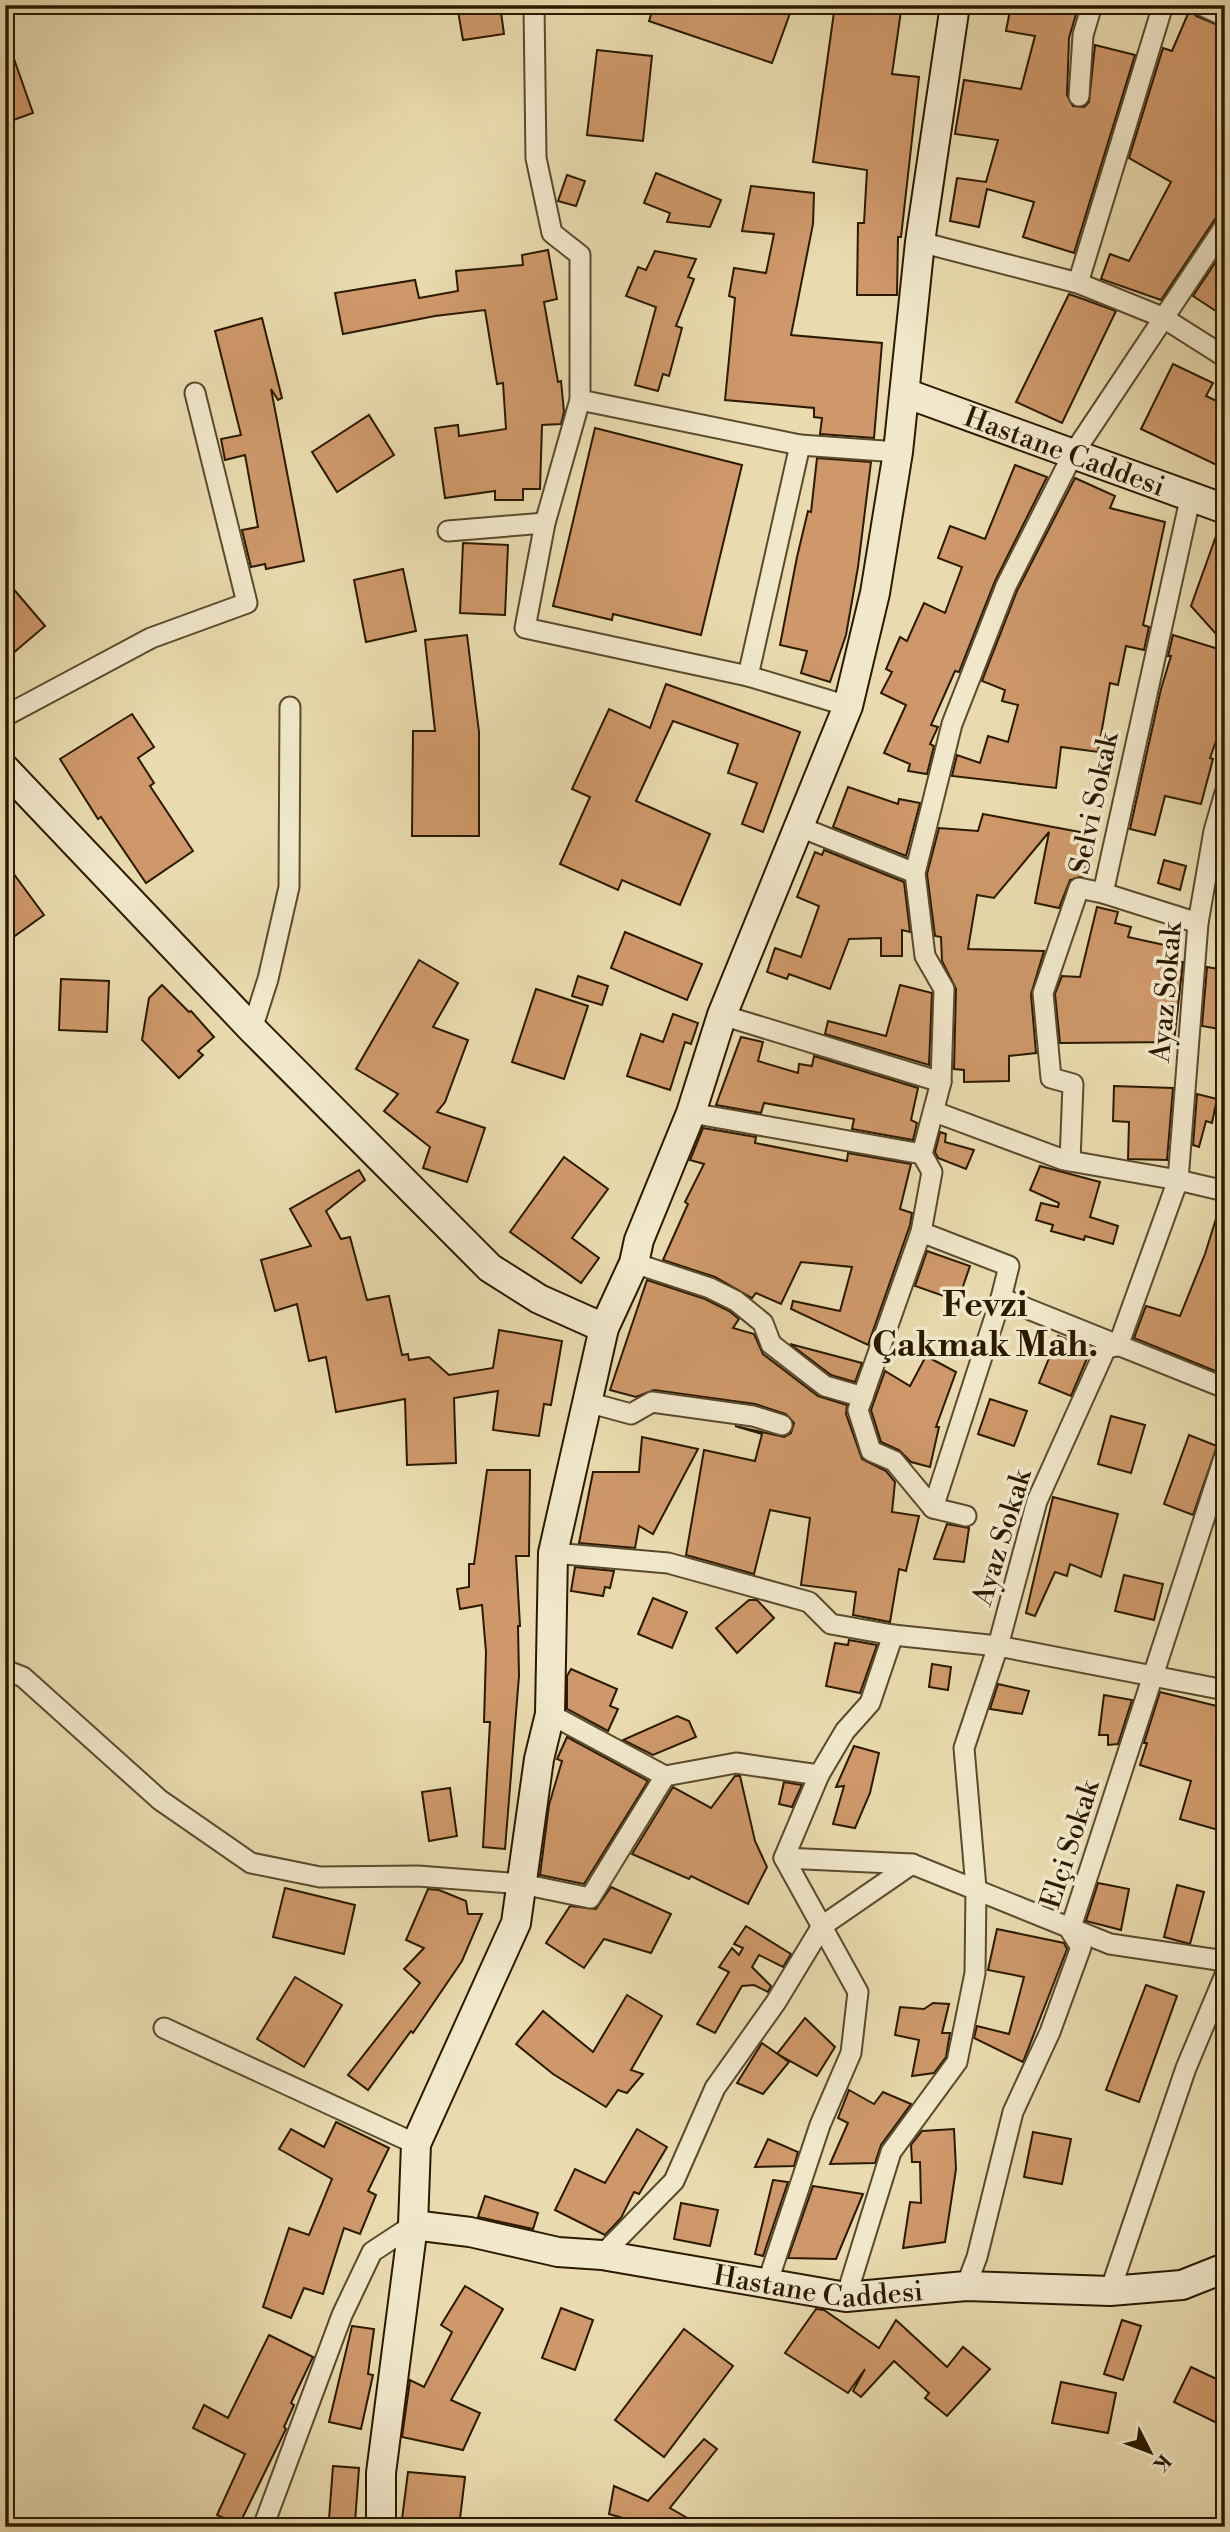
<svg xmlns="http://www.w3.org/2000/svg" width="1230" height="2532" font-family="'Libre Bodoni',serif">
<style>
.building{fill:#ce986a;stroke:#2b1900;stroke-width:2}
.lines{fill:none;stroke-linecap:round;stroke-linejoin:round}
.street-casing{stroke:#5a4a2c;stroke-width:23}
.secondary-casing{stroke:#2b1900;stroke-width:32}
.street{stroke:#f1e8cb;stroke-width:19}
.secondary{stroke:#f1e8cb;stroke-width:28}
.labels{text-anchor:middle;stroke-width:7;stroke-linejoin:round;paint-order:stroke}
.street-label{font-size:28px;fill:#2b1900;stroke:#f1e8cb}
.district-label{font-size:35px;font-weight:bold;fill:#2b1900;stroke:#f1e8cb}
</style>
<rect width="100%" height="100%" fill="#e9dbaf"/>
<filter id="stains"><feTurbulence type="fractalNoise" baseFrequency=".00286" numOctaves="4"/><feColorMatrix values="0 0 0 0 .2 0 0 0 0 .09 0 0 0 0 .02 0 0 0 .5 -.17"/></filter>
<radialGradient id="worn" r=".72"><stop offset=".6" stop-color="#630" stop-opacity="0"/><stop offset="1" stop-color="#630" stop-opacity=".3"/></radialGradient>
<g class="building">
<polygon points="457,5 500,5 504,34 463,40"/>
<polygon points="654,5 793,5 772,63 649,21"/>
<polygon points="835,5 896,5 896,11 901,11 892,74 919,77 901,237 898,237 897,295 857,295 858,223 864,223 867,170 813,162"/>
<polygon points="1011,5 1036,5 1076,14 1069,38 1067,95 1073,106 1084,107 1089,102 1095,45 1135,55 1074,253 1023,237 1034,202 987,189 979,227 950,221 957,178 986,182 998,140 955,134 964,80 1021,89 1035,36 1006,31"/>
<polygon points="1190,9 1196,16 1225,28 1225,214 1215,219 1161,300 1101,279 1110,254 1129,261 1171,182 1129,158 1163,48 1172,51"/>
<polygon points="8,42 33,113 5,123 5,43"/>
<polygon points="597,50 652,56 643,141 587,135"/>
<polygon points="656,173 721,200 710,227 667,222 670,213 644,203"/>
<polygon points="567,175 585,181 576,206 558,201"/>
<polygon points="751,186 814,193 813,224 791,335 882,343 874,438 820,434 822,418 814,417 814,408 725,400 735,298 729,296 734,268 766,273 774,234 742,231"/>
<polygon points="1225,248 1225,317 1193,296"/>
<polygon points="548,250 557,299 544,302 558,382 561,381 564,412 561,424 542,425 540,489 523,489 523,500 495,500 495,491 445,498 435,428 458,425 459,436 506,429 503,383 497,384 485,310 435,316 343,334 335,293 415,280 419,298 458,291 456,271 523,265 522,255"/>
<polygon points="655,251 696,259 688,277 694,279 676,326 682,328 669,376 663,374 658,391 635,385 656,307 626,296 638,267 646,270"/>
<polygon points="1069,294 1116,311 1062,423 1016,402"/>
<polygon points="262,318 282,398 278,400 271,389 304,561 266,569 265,564 251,567 242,530 258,527 245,455 225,460 221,439 241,435 215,331"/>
<polygon points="1173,364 1213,383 1206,396 1225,405 1225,469 1141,429"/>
<polygon points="369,415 394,455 337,492 312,452"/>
<polygon points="595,428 742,465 701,635 613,614 612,620 553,606"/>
<polygon points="817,458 871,462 858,567 846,635 830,682 801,673 807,651 780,645 797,557 808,511 811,512"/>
<polygon points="1015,465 1047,477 995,581 959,672 955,671 931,725 938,727 930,744 934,746 927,774 908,771 910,764 884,753 906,705 881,693 892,672 886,669 900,637 907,641 924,603 945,613 962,567 938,558 950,526 985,539"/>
<polygon points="1075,478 1115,496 1110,508 1165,522 1143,625 1149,627 1144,650 1126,646 1118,685 1110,683 1098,752 1061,747 1056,788 952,776 957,755 980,763 988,736 1008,742 1018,705 1002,701 1005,690 982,681 1017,591"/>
<polygon points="1220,525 1225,525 1225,644 1191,606"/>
<polygon points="463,543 508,545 505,615 460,613"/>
<polygon points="403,569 416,631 366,642 354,580"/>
<polygon points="5,579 45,626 5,660"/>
<polygon points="467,635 479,732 479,836 412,836 413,731 435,731 425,640"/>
<polygon points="1173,635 1225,651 1225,715 1210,758 1213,759 1201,804 1165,796 1155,835 1130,829 1161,689 1171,656 1168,656"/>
<polygon points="666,684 800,732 763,832 742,824 757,783 728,773 738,744 673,721 636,801 710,834 680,905 622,880 618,890 560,864 590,797 572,789 609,709 650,728"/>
<polygon points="132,714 154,747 138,758 154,783 150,786 193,851 146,883 101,817 98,819 60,759"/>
<polygon points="848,787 898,804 899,799 920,803 906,856 833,827"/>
<polygon points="983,814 1091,834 1083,876 1070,880 1059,908 1035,903 1049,832 994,898 977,895 968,949 1044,951 1031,994 1036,1053 1009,1056 1009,1081 964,1082 964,1070 954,1069 956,989 942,961 941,937 935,936 927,874 939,828 978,831"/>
<polygon points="824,850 904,882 910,932 902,930 902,956 881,956 881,938 849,939 830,989 789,974 787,979 767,972 775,948 801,957 819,906 797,897 815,852 822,855"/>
<polygon points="1164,860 1186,866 1180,890 1158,883"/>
<polygon points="5,862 44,915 5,943"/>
<polygon points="1097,907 1118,912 1115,923 1131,927 1128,937 1169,946 1166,959 1183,962 1174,1042 1060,1043 1055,994 1062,976 1080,977"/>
<polygon points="625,932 702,964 687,1000 611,968"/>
<polygon points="419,960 458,983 433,1027 468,1040 445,1102 437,1112 485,1128 467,1182 423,1168 430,1147 384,1111 398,1094 356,1069"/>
<polygon points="1207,967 1225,970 1225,1030 1202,1026"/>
<polygon points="578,976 608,986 602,1005 572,996"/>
<polygon points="61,979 109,981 107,1032 59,1030"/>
<polygon points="162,985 189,1012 191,1011 214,1037 198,1051 203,1055 179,1078 142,1040 149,998"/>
<polygon points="900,985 932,993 929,1065 825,1034 828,1021 886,1036"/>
<polygon points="536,989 588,1006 564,1079 512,1062"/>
<polygon points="673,1014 698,1023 691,1044 685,1042 670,1090 627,1076 641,1034 663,1042"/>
<polygon points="741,1037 763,1042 758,1061 798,1073 799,1064 812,1066 814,1056 918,1088 911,1120 917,1123 913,1140 852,1129 854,1119 764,1103 761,1113 716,1105"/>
<polygon points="1114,1086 1173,1088 1167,1160 1128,1159 1129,1122 1113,1121"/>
<polygon points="1197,1094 1217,1099 1212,1123 1206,1121 1199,1147 1193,1145"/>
<polygon points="703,1128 756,1137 755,1143 847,1161 848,1153 911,1164 900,1209 912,1213 910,1225 868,1345 791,1309 793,1301 840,1311 852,1267 801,1262 781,1304 756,1293 752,1298 715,1277 663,1260 688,1204 685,1202 704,1164 690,1160"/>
<polygon points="940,1132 946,1134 945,1142 974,1150 966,1169 938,1158 935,1152"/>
<polygon points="564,1157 608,1189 572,1238 599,1258 581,1283 510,1232"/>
<polygon points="1040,1166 1100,1182 1090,1217 1118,1226 1113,1244 1085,1236 1084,1240 1051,1231 1053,1225 1036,1220 1041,1203 1058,1207 1059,1203 1030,1190"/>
<polygon points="359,1170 365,1180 326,1211 341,1239 350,1237 367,1300 389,1296 402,1355 408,1354 409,1360 429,1357 449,1375 493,1368 499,1330 562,1341 551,1405 544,1404 539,1436 493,1430 498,1391 454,1398 456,1463 407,1465 405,1399 336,1412 326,1357 309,1361 297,1304 275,1311 261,1260 311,1246 290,1209"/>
<polygon points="1220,1206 1225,1206 1225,1375 1134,1338 1146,1306 1180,1316 1205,1254"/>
<polygon points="927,1251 970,1266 958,1301 915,1286"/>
<polygon points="647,1280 705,1299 729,1311 739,1319 733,1328 754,1334 763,1354 818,1396 847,1405 846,1414 862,1459 886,1471 895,1482 892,1512 919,1516 906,1571 899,1569 890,1622 853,1615 856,1592 801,1585 810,1518 770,1510 754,1574 686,1555 704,1450 755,1461 762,1434 735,1426 784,1437 791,1433 794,1423 786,1414 755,1404 654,1390 636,1397 610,1390"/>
<polygon points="1058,1336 1091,1349 1071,1396 1039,1383"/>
<polygon points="790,1344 862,1363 855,1382 831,1375"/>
<polygon points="926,1356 956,1372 936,1427 939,1427 930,1467 911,1462 899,1450 881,1442 871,1410 885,1371 910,1386"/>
<polygon points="990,1399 1027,1411 1014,1446 978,1434"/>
<polygon points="1111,1416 1145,1425 1131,1473 1098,1464"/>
<polygon points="1189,1435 1217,1446 1193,1515 1164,1504"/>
<polygon points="642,1437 698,1449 653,1534 639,1526 635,1548 579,1543 593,1472 639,1472"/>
<polygon points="487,1470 530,1470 529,1556 516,1556 520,1626 518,1626 519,1676 505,1849 483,1847 490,1722 484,1722 486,1652 482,1605 460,1609 457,1589 469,1587 469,1564 474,1564"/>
<polygon points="1053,1497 1118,1514 1101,1577 1070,1564 1067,1576 1055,1572 1035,1616 1026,1613"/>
<polygon points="947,1524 969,1528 964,1562 934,1559"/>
<polygon points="575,1567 614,1571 610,1588 605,1587 603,1596 571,1591"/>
<polygon points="1124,1575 1163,1584 1154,1620 1115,1611"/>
<polygon points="653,1598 687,1612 672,1648 638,1634"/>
<polygon points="749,1600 757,1600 774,1618 737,1653 716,1628"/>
<polygon points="849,1640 877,1645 860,1693 826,1686 835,1643 848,1645"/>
<polygon points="932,1664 951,1667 948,1690 929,1687"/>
<polygon points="571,1669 617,1689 610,1706 618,1709 608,1731 567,1709 567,1676"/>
<polygon points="998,1684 1029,1691 1022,1714 990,1709"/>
<polygon points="1160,1692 1225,1708 1225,1832 1180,1819 1191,1781 1140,1765 1147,1743 1144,1743"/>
<polygon points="1104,1695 1132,1700 1118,1744 1108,1745 1108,1735 1099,1735"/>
<polygon points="677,1716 689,1721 696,1737 653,1755 623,1740"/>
<polygon points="567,1737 648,1781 584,1884 540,1875 549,1805 562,1761 557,1759"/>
<polygon points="854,1746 879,1753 870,1793 855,1828 833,1824 844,1786 836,1787"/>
<polygon points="735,1776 740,1776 755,1841 767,1867 748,1904 691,1876 689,1879 632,1854 673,1787 711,1808"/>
<polygon points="784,1782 802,1785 792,1807 779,1804"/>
<polygon points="450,1788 457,1836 429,1841 422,1792"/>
<polygon points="1098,1883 1129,1889 1121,1930 1086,1921"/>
<polygon points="1177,1885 1204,1892 1190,1944 1164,1937"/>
<polygon points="611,1887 671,1914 651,1953 604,1939 584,1968 546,1943 570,1906 596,1909"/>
<polygon points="285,1888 355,1905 344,1954 273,1937"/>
<polygon points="428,1889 439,1890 466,1901 468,1914 482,1914 462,1961 413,2033 411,2031 368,2090 348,2075 420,1983 404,1969 424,1948 406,1940"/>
<polygon points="746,1926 791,1954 783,1967 759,1955 752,1967 771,1986 768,1992 754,1985 742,1986 715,2033 697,2024 729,1972 719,1967 732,1948 739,1955 743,1948 734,1944"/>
<polygon points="997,1929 1064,1943 1067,1949 1023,2062 974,2038 977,2026 1009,2034 1024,1977 988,1970"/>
<polygon points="295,1977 342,2005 304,2067 257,2039"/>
<polygon points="1146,1985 1177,1996 1139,2102 1106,2090"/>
<polygon points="627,1995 662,2016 631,2070 643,2074 627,2093 618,2090 606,2107 553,2074 516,2044 543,2011 593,2052"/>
<polygon points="933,2003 949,2004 942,2033 950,2033 946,2057 934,2073 912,2076 919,2040 895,2035 900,2007 924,2009"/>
<polygon points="805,2018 835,2047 817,2076 777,2054"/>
<polygon points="762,2043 789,2062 763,2094 737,2083"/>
<polygon points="849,2090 874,2104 883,2092 911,2104 881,2145 875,2163 830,2164 848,2123 838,2118"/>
<polygon points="336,2122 389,2148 368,2191 376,2195 360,2234 344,2228 323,2294 304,2288 291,2318 263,2307 289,2228 309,2235 332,2179 279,2149 291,2129 324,2147"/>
<polygon points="637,2129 667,2147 639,2194 634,2192 621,2218 605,2235 555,2210 575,2169 605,2183"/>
<polygon points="954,2129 956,2169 945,2242 903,2248 910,2202 921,2203 920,2162 912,2162 911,2145 922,2131"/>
<polygon points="1033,2132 1071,2139 1062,2184 1024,2177"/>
<polygon points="768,2139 798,2152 794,2166 755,2167"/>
<polygon points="773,2180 788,2182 763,2256 755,2254"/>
<polygon points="813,2186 863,2194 836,2259 788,2258"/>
<polygon points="485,2196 538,2213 533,2229 478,2217"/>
<polygon points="681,2203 718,2210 710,2246 674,2239"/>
<polygon points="465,2286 503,2309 451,2400 480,2413 463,2450 402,2437 410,2380 424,2387 452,2332 441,2325"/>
<polygon points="561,2308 593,2320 575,2370 542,2358"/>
<polygon points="816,2309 824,2310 879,2348 896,2320 947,2367 963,2347 990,2369 947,2416 925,2398 929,2393 894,2361 861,2397 853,2391 865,2369 848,2393 785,2353"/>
<polygon points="1122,2320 1141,2326 1123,2380 1104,2374"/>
<polygon points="352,2326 374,2329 368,2374 373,2375 361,2429 329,2422"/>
<polygon points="684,2329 733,2366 664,2457 615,2420"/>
<polygon points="269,2335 313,2357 291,2403 294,2405 284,2427 286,2429 239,2525 217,2515 245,2454 193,2428 204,2405 228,2418"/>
<polygon points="1191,2367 1225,2383 1225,2413 1219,2424 1174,2402"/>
<polygon points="1061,2382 1116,2393 1108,2433 1052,2423"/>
<polygon points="704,2439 717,2449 670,2508 703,2527 653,2527 609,2514 614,2486 648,2501"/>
<polygon points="333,2466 359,2468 355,2522 329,2519"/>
<polygon points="408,2472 465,2477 459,2527 401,2527"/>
</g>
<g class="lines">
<g class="street-casing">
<g id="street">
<polyline points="534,5 536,158 552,233 580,255 580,400 545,523 525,628 748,676 848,706"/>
<polyline points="1201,5 1225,16"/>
<polyline points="1079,96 1083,35 1092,5"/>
<polyline points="920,242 1078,283 1162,317 1225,357"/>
<polyline points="1078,283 1163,5"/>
<polyline points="580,400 800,445 748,676"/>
<polyline points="800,445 898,452"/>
<polyline points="448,531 545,523"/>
<polyline points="5,716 151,638 247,603 195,393"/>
<polyline points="800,827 915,873"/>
<polyline points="1103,893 1198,923"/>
<polyline points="722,1015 941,1082"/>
<polyline points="252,1029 268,979 289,887 290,707"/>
<polyline points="935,1112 1064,1160 1178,1180 1225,1191"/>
<polyline points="691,1113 922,1154"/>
<polyline points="1070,1161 1073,1084 1051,1078 1043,993 1079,888 1103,893 1191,495"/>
<polyline points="921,1232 1009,1266 1001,1298 933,1508"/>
<polyline points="634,1263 710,1288 736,1301 763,1323 771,1344 825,1386 863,1397"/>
<polyline points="1001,1298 1225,1388"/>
<polyline points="587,1402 631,1414 652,1402 753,1416 782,1425"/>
<polyline points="966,1516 933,1508 894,1461 871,1451 858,1410 921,1232 932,1172 922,1154 941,1082 944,989 925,956 915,873 952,724 1006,586 1073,454 1225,226"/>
<polyline points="553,1553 668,1563 809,1602 831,1624 893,1635 998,1646 1225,1690"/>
<polyline points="5,1670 23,1677 160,1800 251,1863 320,1877 418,1876 522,1884 590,1898 665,1776"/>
<polyline points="550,1714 665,1776 736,1763 819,1775"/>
<polyline points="784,1858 912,1864"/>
<polyline points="164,2028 416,2144"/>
<polyline points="602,2255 674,2181 715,2088 776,2002 822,1926 912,1864 1110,1944 1225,1961"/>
<polyline points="767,2284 820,2125 851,2053 858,1992 784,1858 819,1775 845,1731 870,1703 893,1635"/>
<polyline points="966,2286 977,2257 1013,2112 1050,2032 1081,1947 1070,1930 1225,1455"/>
<polyline points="1110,2291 1186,2068 1225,1975"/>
<polyline points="846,2297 891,2152 957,2062 975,1973 976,1888 964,1748 998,1646 1037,1501 1106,1348 1118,1346 1178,1180 1198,923 1214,831 1225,793"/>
<polyline points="263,2527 342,2315 372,2252 413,2225"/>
</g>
</g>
<g class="secondary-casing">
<g id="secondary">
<path id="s1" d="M905,393L1225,509"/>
<polyline points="5,769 252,1029 490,1268 539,1299 604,1328"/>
<path id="s2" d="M413,2225L470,2232L558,2252L602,2255L846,2297L966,2286L1110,2291L1182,2285L1225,2268"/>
<polyline points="381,2527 381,2473 413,2225 416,2144 516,1923 539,1759 550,1714 553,1553 604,1328 634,1263 639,1240 691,1113 722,1015 848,706 875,593 898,452 920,242 955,5"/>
</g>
</g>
<use href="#street" class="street"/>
<use href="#secondary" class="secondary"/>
</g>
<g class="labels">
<g class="street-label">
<text dy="10" stroke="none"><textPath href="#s1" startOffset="170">Hastane Caddesi</textPath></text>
<text transform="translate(1093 803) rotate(-78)" y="10">Selvi Sokak</text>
<text transform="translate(1165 992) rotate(-85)" y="10">Ayaz Sokak</text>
<text transform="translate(1001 1537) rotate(-73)" y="10">Ayaz Sokak</text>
<text transform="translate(1069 1844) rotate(-72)" y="10">Elçi Sokak</text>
<text dy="10" stroke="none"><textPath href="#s2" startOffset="411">Hastane Caddesi</textPath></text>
</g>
<g class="district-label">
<text x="985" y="1316">Fevzi<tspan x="985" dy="40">Çakmak Mah.</tspan></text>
</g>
</g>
<rect width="1230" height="2532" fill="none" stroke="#e9dbaf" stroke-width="28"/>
<rect x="7" y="7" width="1216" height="2518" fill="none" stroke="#2b1900" stroke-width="3.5"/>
<rect x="14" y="14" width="1202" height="2504" fill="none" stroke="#2b1900" stroke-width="2"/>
<g transform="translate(1150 2452) rotate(132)" stroke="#f1e8cb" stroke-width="5" paint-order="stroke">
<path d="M0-5L12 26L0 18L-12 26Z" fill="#2b1900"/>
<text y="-10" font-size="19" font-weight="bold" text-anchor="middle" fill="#2b1900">K</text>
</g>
<rect width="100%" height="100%" filter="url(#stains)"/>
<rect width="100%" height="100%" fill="url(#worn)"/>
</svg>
